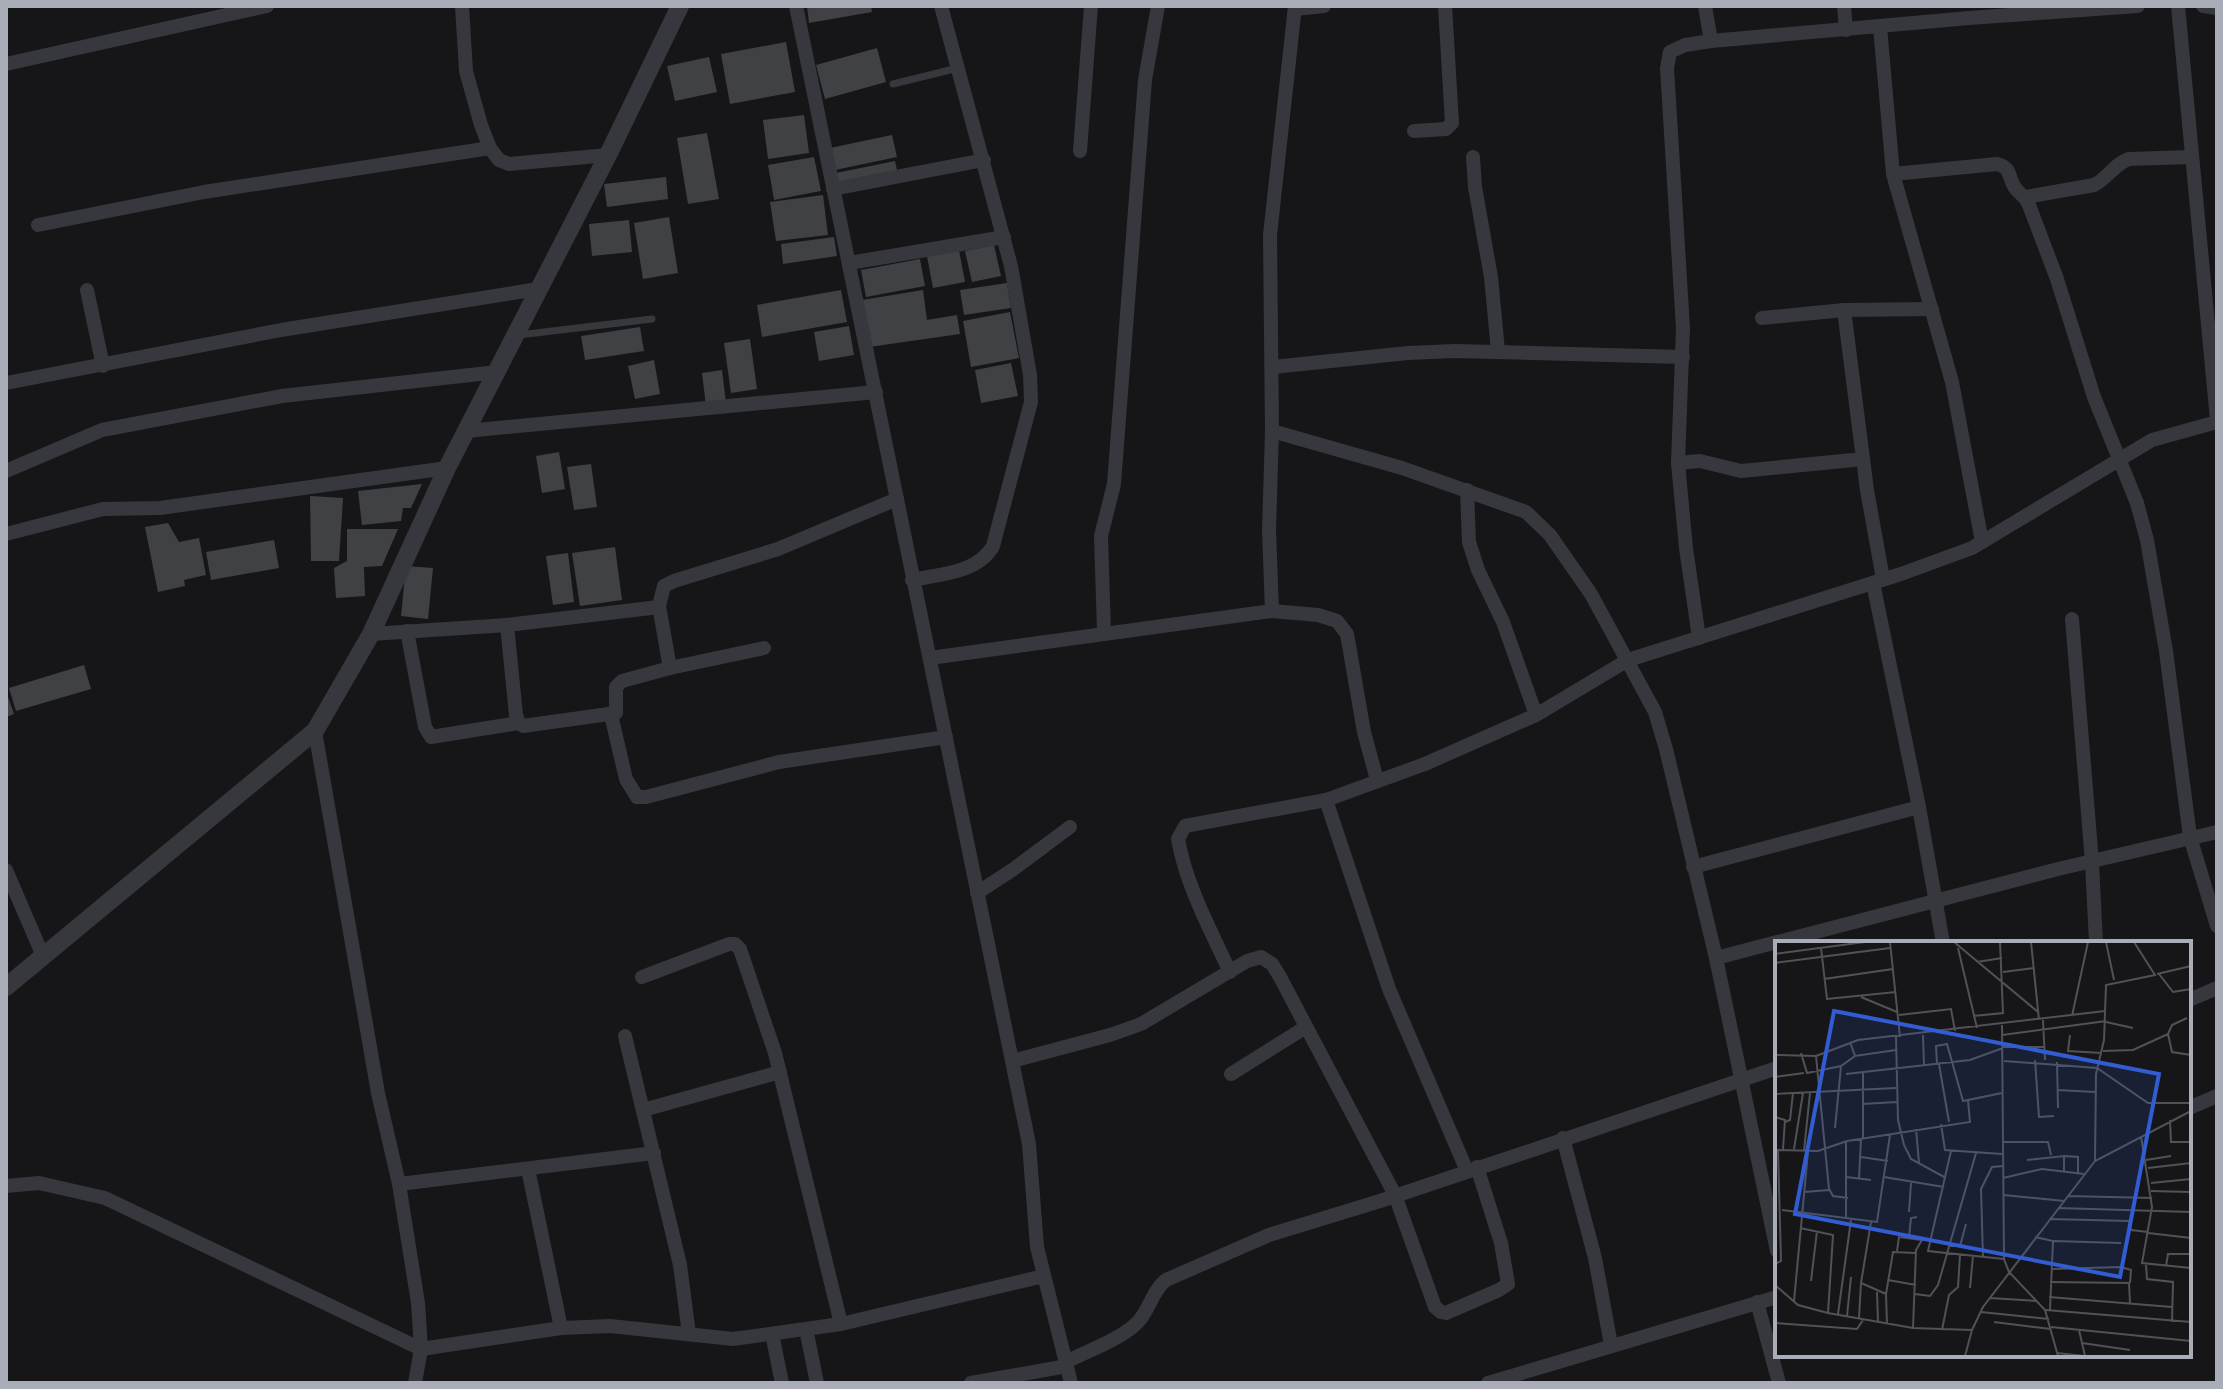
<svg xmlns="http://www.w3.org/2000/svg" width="2223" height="1389" font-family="Arial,sans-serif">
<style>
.building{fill:#404145}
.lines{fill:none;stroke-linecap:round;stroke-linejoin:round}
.service{stroke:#37383d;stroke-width:7}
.minor{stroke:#37383d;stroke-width:14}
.tertiary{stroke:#37383d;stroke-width:18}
.inset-road{fill:none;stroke:#505258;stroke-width:2}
.view{fill:#325cd3;fill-opacity:0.15;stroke:#325cd3;stroke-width:4}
.inset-edge{fill:none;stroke:#a8adb8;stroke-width:4}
</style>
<rect width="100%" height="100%" fill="#161618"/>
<g class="building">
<polygon points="807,6 871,6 872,12 809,23"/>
<polygon points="786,42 795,92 730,104 721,54"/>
<polygon points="877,48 886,82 825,99 816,65"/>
<polygon points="709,57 717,92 675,101 667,66"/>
<polygon points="804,115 809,153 768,159 763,120"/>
<polygon points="707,133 719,199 688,204 677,138"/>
<polygon points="892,135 897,157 835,170 830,148"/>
<polygon points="814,157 821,191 774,200 768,165"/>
<polygon points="895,161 898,175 839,187 836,173"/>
<polygon points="666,177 668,199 607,207 604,184"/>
<polygon points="823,195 828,235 776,241 770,202"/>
<polygon points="669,217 678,273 643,279 634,223"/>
<polygon points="629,220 632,252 592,256 589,224"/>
<polygon points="834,237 837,256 783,264 781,244"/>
<polygon points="994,245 1001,276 972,282 965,251"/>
<polygon points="959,250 965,282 933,288 927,256"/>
<polygon points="920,259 925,286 866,297 861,270"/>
<polygon points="1007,283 1011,308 964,315 960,290"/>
<polygon points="841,290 847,322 762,337 757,305"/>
<polygon points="923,290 927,320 957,315 960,334 869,347 862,300"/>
<polygon points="1010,312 1019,358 971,367 963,321"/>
<polygon points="849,326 854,355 819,361 814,332"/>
<polygon points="640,327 644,351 585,360 581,336"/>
<polygon points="750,339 757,389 731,393 724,343"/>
<polygon points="654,360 660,394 635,399 628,366"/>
<polygon points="1011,363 1018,396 981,403 975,370"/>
<polygon points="722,370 726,403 706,406 702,373"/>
<polygon points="559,452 565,489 542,493 536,456"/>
<polygon points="591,464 597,507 574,510 567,467"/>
<polygon points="422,484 411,508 403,508 401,521 362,525 358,491"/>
<polygon points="310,496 343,498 339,561 311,561"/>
<polygon points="168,523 179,542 199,538 206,575 184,580 185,586 158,592 145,527"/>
<polygon points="347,529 398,529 382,566 364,567 365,596 336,598 334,568 347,561"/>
<polygon points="274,540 279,568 211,580 206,552"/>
<polygon points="615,547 622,600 580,606 572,553"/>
<polygon points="568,553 574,602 553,605 546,556"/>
<polygon points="406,566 433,568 428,619 401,616"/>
<polygon points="84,665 91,689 16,711 9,688"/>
<polygon points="6,691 14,714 6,717"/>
</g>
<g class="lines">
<g class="service">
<polyline points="893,84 958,68"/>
<polyline points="519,335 652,319"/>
</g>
<g class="minor">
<polyline points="462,6 466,71 481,125 490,148 499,160 509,164 608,155"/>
<polyline points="796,6 1029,1144 1037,1247 1071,1383"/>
<polyline points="1705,6 1711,41"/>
<polyline points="1844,6 1846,30"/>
<polyline points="2178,6 2217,420"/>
<polyline points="2203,6 2217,8"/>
<polyline points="1295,9 1324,6"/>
<polyline points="1880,27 1893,174 1952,382 1982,542"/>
<polyline points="6,64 267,6"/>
<polyline points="1414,131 1446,129 1452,123 1445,6"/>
<polyline points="1080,151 1091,6"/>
<polyline points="1473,157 1475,187 1491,277 1498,351"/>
<path d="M1893,174L1997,164C2013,168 2007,178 2016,189C2021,195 2026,197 2029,205L2057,279L2094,397L2137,503L2147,540L2166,651L2190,837L2217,926"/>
<polyline points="833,189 984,160"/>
<path d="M2026,197L2094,185C2108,178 2114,164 2129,159L2191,157"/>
<polyline points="38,225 204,192 490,148"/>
<polyline points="849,263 1004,237"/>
<polyline points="87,290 103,366"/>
<polyline points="1844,310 1867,490 1883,579"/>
<polyline points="1762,318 1844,310 1932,309"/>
<polyline points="1273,367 1408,353 1455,351 1683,357"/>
<polyline points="6,383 281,330 538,289"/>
<polyline points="466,431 876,392"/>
<polyline points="1272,431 1402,468 1526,512 1550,535 1591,594 1655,712 1666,749 1716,958 1777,1251"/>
<polyline points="1678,463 1700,461 1741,471 1863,459"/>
<polyline points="6,471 102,430 282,396 497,372"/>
<polyline points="1467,490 1469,542 1478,570 1503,622 1536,715"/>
<polyline points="6,534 103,509 160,508 447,468"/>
<path d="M912,580C940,574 978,573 993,546L1031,402L1030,375L1011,266L941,6"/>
<polyline points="1873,583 1919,807 1943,943"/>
<polyline points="659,606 670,668"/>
<polyline points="1272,611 1269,530 1272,431 1270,235 1295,6"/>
<polyline points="2072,619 2092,862 2096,943"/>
<polyline points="507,625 516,715 519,723 523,726 616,713 616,687 622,681 670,668 764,648"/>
<polyline points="407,631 425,727 431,737 519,723"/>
<polyline points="1104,632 1101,536 1114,484 1145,80 1158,6"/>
<polyline points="371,634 507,625 651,608 659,606 664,586 674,581 778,549 897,499"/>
<polyline points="1699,638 1686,548 1678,463 1683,328 1667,68 1670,52 1685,45 1711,41 1969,18 2138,6"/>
<polyline points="930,658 1272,611 1318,615 1337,621 1347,634 1364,732 1377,780"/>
<polyline points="611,715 626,779 637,797 646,797 779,762 946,737"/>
<polyline points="315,731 378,1093 399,1184 418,1303 421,1349 415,1383"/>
<polyline points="1326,800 1389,989 1467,1171"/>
<polyline points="1693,867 1919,807"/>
<polyline points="6,870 43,956"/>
<polyline points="977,893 1015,868 1070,827"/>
<polyline points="1716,958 2058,869 2217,832"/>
<path d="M1230,972C1210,929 1186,885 1178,839L1185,826L1326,800L1425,764L1536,715L1628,660L1901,574L1972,548L2152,440L2217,422"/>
<polyline points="642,977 729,944 735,944 740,949 775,1053 841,1324"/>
<polyline points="2189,1000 2217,988"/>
<polyline points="625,1036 680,1265 689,1334"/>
<polyline points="1012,1061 1110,1035 1141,1024 1247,961 1261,957 1272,964 1280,977 1395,1195 1435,1307 1441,1312 1446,1313 1499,1290 1508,1284 1501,1243 1477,1167"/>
<polyline points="1231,1074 1306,1027"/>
<polyline points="2189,1108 2217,1096"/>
<polyline points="643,1110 780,1072"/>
<polyline points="1563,1138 1595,1258 1611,1345"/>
<polyline points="528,1169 561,1328"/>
<polyline points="399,1184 654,1153"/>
<polyline points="6,1186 39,1183 105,1198 421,1349 561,1328 610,1326 733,1339 841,1324 1044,1276"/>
<polyline points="1757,1302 1779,1383"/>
<polyline points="806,1329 817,1383"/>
<polyline points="772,1334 782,1383"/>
<path d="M1066,1362C1089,1350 1120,1340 1138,1322C1150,1309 1152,1291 1166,1280L1269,1235L1380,1201L1777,1068"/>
<polyline points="971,1383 1067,1366"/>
<polyline points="1488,1383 1777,1297"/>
</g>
<polyline class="tertiary" points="6,987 315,731 371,634 447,468 608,155 680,6"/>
</g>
<g transform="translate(1775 941)">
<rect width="416" height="416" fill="#161618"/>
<path class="inset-road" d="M115,1L125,96M179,1L263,71M256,1L264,79M331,1L339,39M46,7L52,58L121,51M183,7L202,87M0,13L90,1M202,21L227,17M0,22L115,7M228,31L259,27M382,33L416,25M384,33L398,51L416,48M49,38L118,28M86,56L122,71M124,74L176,68L180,90M198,75L228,72L225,1M297,75L313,1M268,79L270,119M331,81L358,87M227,84L229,318L234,331L270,369L283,415M393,93L397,84L412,77M148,94L149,125M227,94L331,80M295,94L293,110L327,112M121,96L123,179L129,204L136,218L171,237M75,101L80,115L121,109M228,106H270M328,110L358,109L393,93L397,111L416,114M26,112L32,132L66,125L80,115M0,114L41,115M260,119L264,176L279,175M229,120L322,127L373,162H416M282,121L283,167M162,123L161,105L172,103L188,160L227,152M164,123L174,181M71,133L195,119L228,107M0,136L29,132M283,149L320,151M0,153L121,147M87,163L122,161M0,176L10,179L8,208M395,179L396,201H416M10,181L15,179L18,152M166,183L170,209L227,213M60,187L66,125M141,188L144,222M366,195L377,266L367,322L416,327M88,197V132M71,201V278M228,201H273L276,214M19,208L28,152M0,209L43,210L72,200L195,181L193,159M29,210L35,152M176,210L153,310L229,318M290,215L303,216V232M86,216L113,220M252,219L289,215V230M371,219L396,215M320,220L321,133L329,99L331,44L380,34L359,1M373,227L416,222M71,236L96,239M109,236L169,246M228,237L267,228L309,233M84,238L86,198M376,242L416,238M376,250L416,251M29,251L54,249M228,254L289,260M293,255L377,257M73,257L58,255L54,248L41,115L83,99L330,70M283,267L416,271M7,269L102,281L115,194M134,271L136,242M274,278L354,280L356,289L373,291M96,281L86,342L111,353M25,287L58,294L53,372M373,292L416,297M134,296L136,277L142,276M260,296L278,300L275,369M278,300L346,302M175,305H185L191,283M122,310L124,296L147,299M208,316L206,248L217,226L228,225M0,323L6,320L3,209M371,324L372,338L398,341L397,381M391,325L393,313H416M277,328L346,326L356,329L355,342M113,339L141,344M36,340L42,290M275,341L354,342L355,362M0,344L23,364L53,372L138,387L197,389L208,366L320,220L416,170M195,347L198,315M102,351L103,381M140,353L155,355L163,344L201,212M274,356L397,366M215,357L261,360M19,360L33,211M271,369L416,381M206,371L274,378M63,373L76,279M72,375L76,336M84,377L86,342M219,381L276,388M0,382L82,388L88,379M112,383L111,353L118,311L141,312M276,386L416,400M138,387L141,309L147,299L156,298M167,389L174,354L183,346L185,314M304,389L310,415M307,402L355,409M282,412L309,415M190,415L197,389"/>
<path class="view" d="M59,70L384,133L345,336L20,273Z"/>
<rect width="416" height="416" class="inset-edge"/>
</g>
<rect width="2223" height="1389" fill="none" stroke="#a8adb8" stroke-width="16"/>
</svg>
